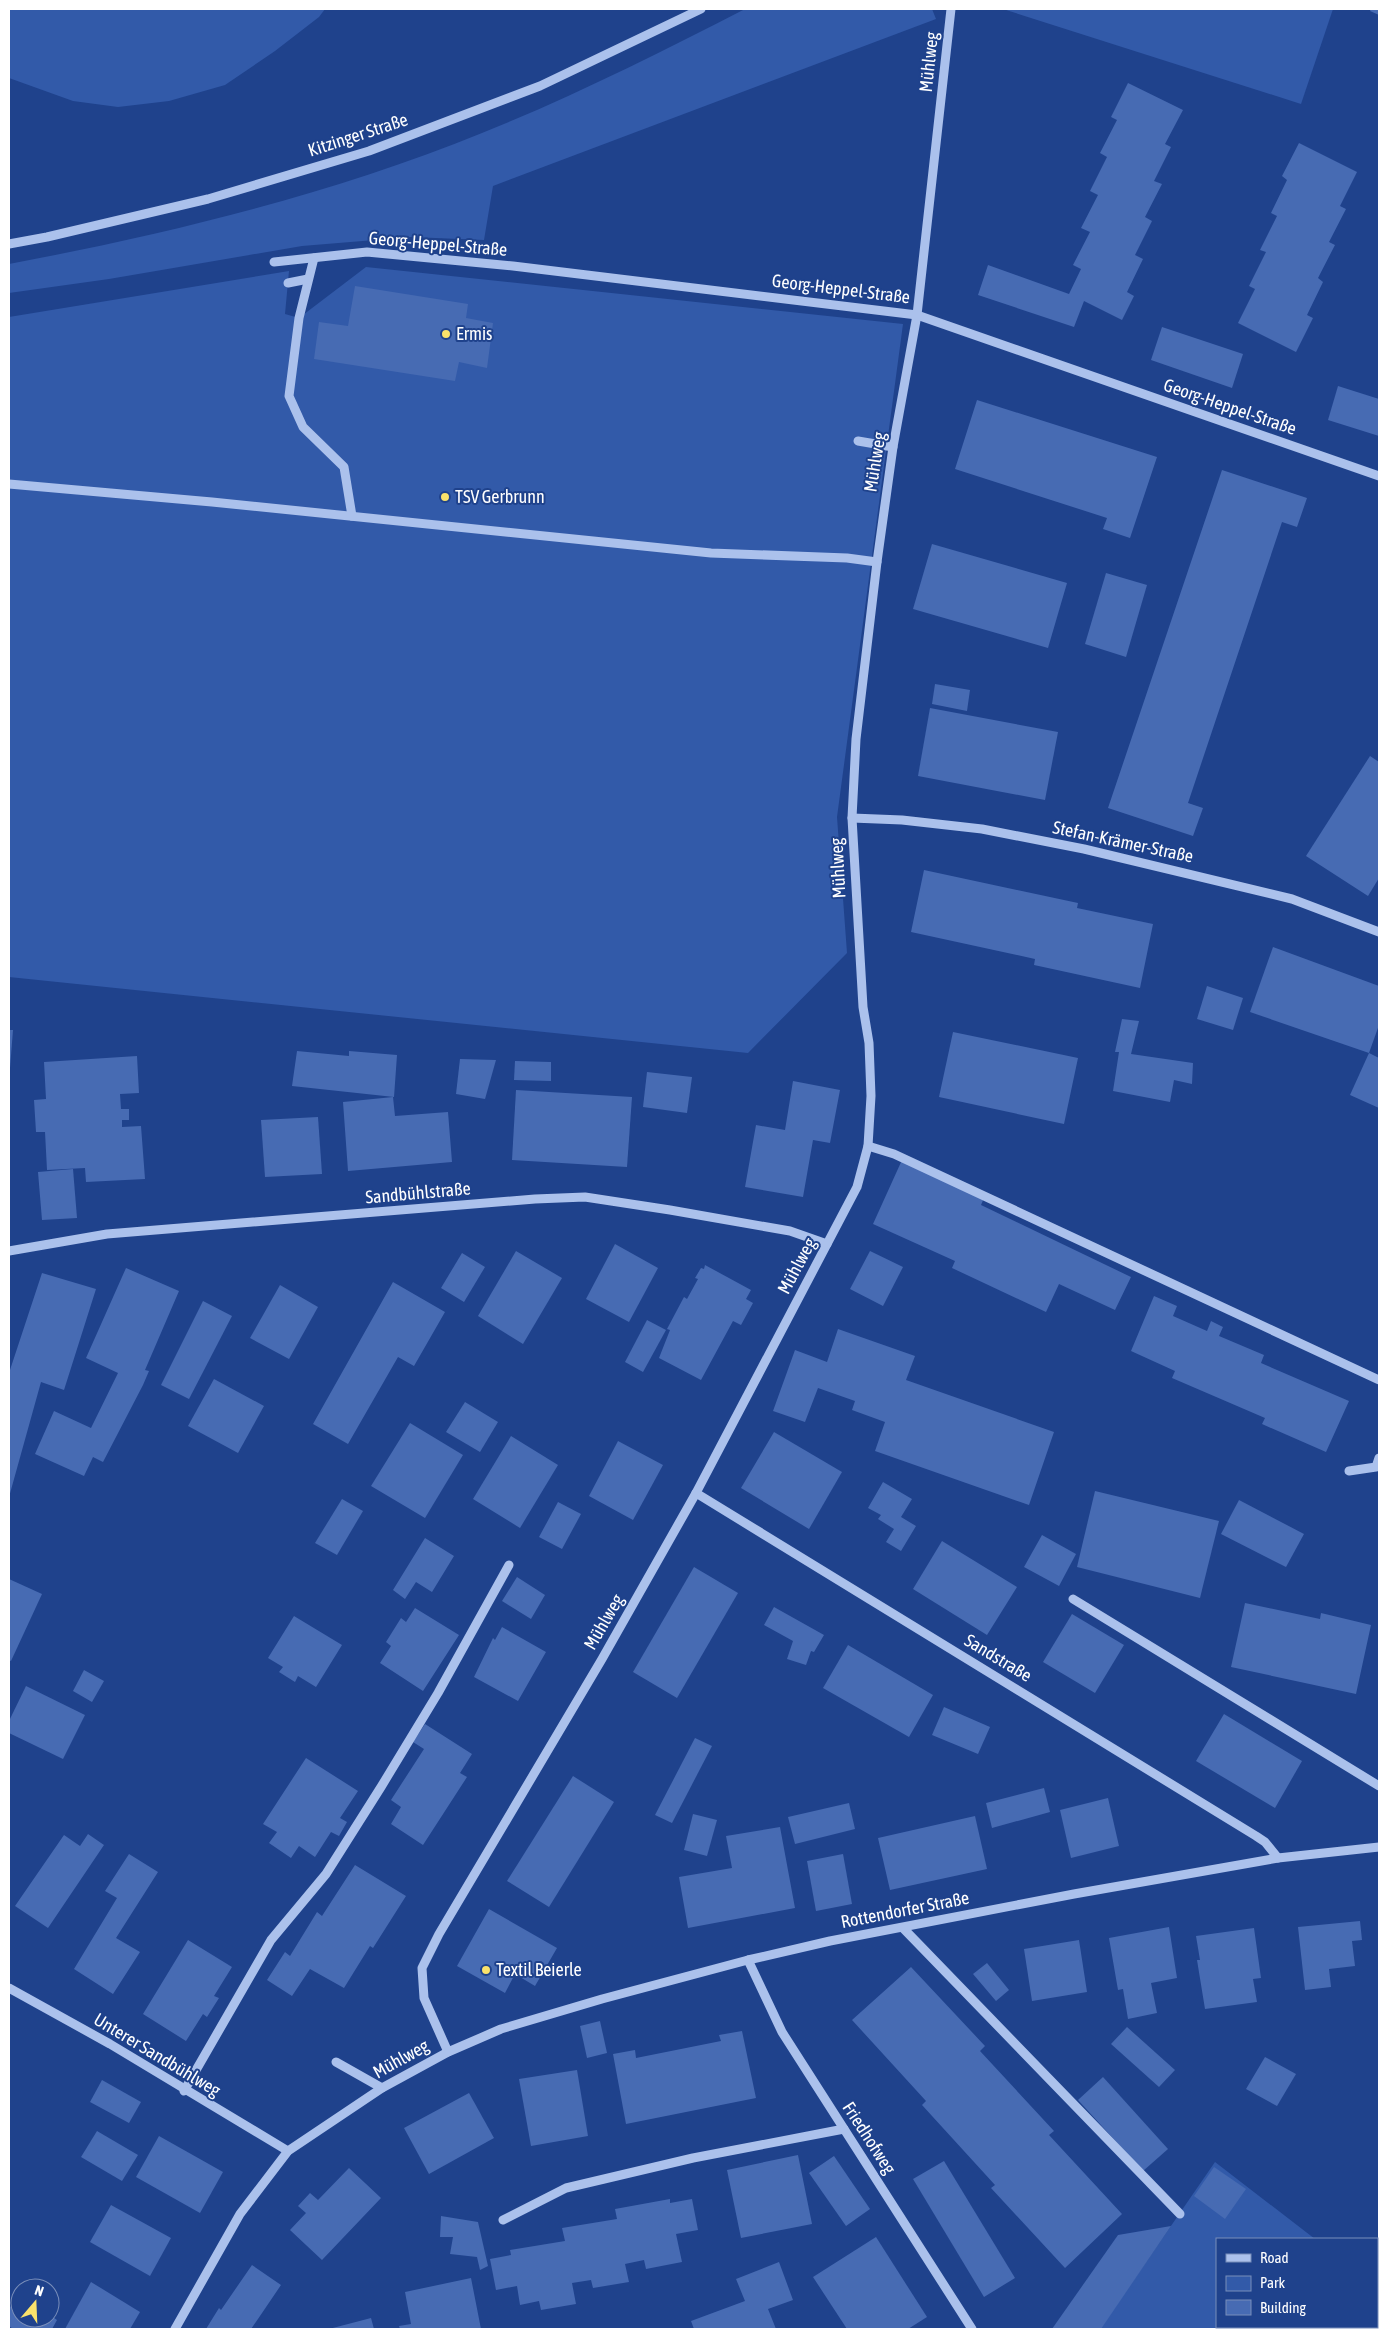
<svg xmlns="http://www.w3.org/2000/svg" width="1388" height="2338" font-family="'Asap Condensed',sans-serif">
<style>
.green{fill:#325aa9}
.building{fill:#476bb3}
.lines{fill:none;stroke-linecap:round;stroke-linejoin:round}
.minor{stroke:#abc1ec;stroke-width:9}
.poi-dot{fill:#fae26b;stroke:#1f428c;stroke-width:2}
.labels{text-anchor:middle;stroke-width:4;stroke-linejoin:round;paint-order:stroke}
.street-label{font-size:18px;fill:#fff;stroke:#1f428c}
.poi-label{font-size:18px;fill:#fff;stroke:#1f428c;text-anchor:start}
</style>
<rect width="100%" height="100%" fill="#1f428c"/>
<g class="green">
<polygon points="9,9 325,9 319,17 275,51 225,85 169,101 118,107 73,101 9,78"/>
<path d="M745,9H932L936,19L493,186L484,240L411,237L302,246L109,279L9,293V264C168,234 332,194 482,133C572,97 659,53 745,9Z"/>
<polygon points="1003,9 1333,9 1301,104"/>
<polygon points="366,267 903,324 837,817 847,953 748,1053 9,977 9,317 289,271 285,314 299,318"/>
<polygon points="1215,2162 1315,2239 1217,2239 1217,2327 1377,2327 1377,2287 1379,2289 1379,2329 1100,2329"/>
</g>
<g class="building">
<polygon points="1371,9 1379,9 1379,15 1370,11"/>
<polygon points="1128,83 1183,110 1165,144 1171,147 1154,181 1162,184 1145,217 1152,221 1135,255 1143,259 1127,292 1134,296 1122,320 1084,301 1074,327 978,295 988,265 1069,294 1081,269 1073,265 1090,232 1081,228 1098,195 1090,191 1107,157 1100,153 1117,120 1111,117"/>
<polygon points="1299,143 1357,172 1340,206 1346,209 1329,242 1335,245 1318,278 1323,282 1307,315 1313,318 1296,352 1238,323 1255,289 1249,286 1266,252 1260,250 1277,216 1271,213 1287,180 1282,176"/>
<polygon points="355,286 468,304 466,318 493,323 487,368 459,362 455,381 314,359 319,322 348,326"/>
<polygon points="1162,327 1243,354 1232,388 1151,360"/>
<polygon points="1338,386 1379,399 1379,436 1328,420"/>
<polygon points="977,400 1157,457 1130,538 1103,529 1107,518 955,469"/>
<polygon points="1222,470 1307,498 1297,527 1282,522 1188,803 1203,808 1193,836 1108,808"/>
<polygon points="932,544 1067,583 1048,648 913,609"/>
<polygon points="1106,573 1147,585 1126,657 1085,644"/>
<polygon points="935,684 970,690 967,711 932,704"/>
<polygon points="930,708 1058,732 1045,800 918,776"/>
<polygon points="1370,756 1379,762 1379,878 1368,896 1306,856"/>
<polygon points="924,870 1078,903 1077,908 1153,924 1140,988 1034,965 1035,959 911,932"/>
<polygon points="1273,947 1379,986 1379,1025 1369,1053 1250,1012"/>
<polygon points="1207,986 1243,998 1233,1030 1197,1019"/>
<polygon points="1122,1019 1139,1021 1131,1054 1193,1063 1192,1084 1174,1080 1170,1102 1113,1091 1119,1052 1115,1052"/>
<polygon points="9,1030 13,1030 10,1068 9,1068"/>
<polygon points="953,1032 1078,1058 1064,1124 939,1097"/>
<polygon points="297,1051 349,1056 349,1051 397,1055 394,1097 292,1086"/>
<polygon points="1369,1053 1379,1058 1379,1108 1350,1095"/>
<polygon points="137,1056 139,1093 120,1094 121,1109 129,1109 129,1120 122,1120 122,1127 141,1126 145,1179 86,1182 85,1168 47,1170 45,1132 36,1132 34,1100 46,1099 44,1062"/>
<polygon points="460,1059 496,1060 485,1099 456,1094"/>
<polygon points="515,1061 551,1062 551,1081 514,1080"/>
<polygon points="647,1072 692,1077 687,1113 643,1107"/>
<polygon points="793,1081 840,1090 830,1143 813,1140 803,1197 745,1187 756,1125 785,1130"/>
<polygon points="516,1090 632,1097 627,1167 512,1160"/>
<polygon points="393,1097 395,1116 448,1112 452,1162 348,1171 343,1102"/>
<polygon points="318,1117 322,1174 265,1177 261,1120"/>
<polygon points="902,1160 984,1198 981,1205 1131,1277 1115,1310 1059,1284 1046,1312 952,1268 955,1261 873,1224"/>
<polygon points="73,1169 77,1218 42,1220 38,1172"/>
<polygon points="615,1244 658,1268 629,1322 586,1299"/>
<polygon points="516,1251 562,1278 523,1344 478,1316"/>
<polygon points="870,1251 903,1267 883,1306 850,1289"/>
<polygon points="462,1253 485,1267 464,1302 441,1288"/>
<polygon points="705,1265 751,1290 746,1299 753,1303 741,1325 733,1321 701,1380 659,1358 670,1330 667,1329 684,1297 687,1299 698,1279 695,1278 701,1268 704,1269"/>
<polygon points="126,1268 179,1291 145,1370 149,1371 143,1385 103,1462 93,1457 84,1476 35,1454 54,1411 91,1428 118,1373 86,1358"/>
<polygon points="42,1273 96,1289 64,1390 41,1382 9,1497 9,1373"/>
<polygon points="393,1282 445,1312 414,1366 398,1357 348,1444 313,1424"/>
<polygon points="280,1285 318,1307 289,1359 250,1338"/>
<polygon points="1154,1296 1177,1306 1173,1316 1207,1331 1211,1321 1223,1327 1219,1336 1264,1355 1261,1363 1349,1401 1326,1452 1262,1424 1265,1418 1172,1378 1175,1371 1131,1351"/>
<polygon points="203,1301 232,1316 189,1399 161,1385"/>
<polygon points="647,1320 666,1330 643,1372 625,1362"/>
<polygon points="838,1329 915,1356 906,1380 1054,1432 1029,1505 875,1451 885,1422 852,1410 855,1401 818,1388 805,1422 773,1411 795,1350 827,1362"/>
<polygon points="214,1379 264,1406 238,1453 188,1426"/>
<polygon points="465,1402 498,1422 480,1452 446,1432"/>
<polygon points="410,1423 463,1455 425,1518 371,1486"/>
<polygon points="774,1432 842,1472 809,1529 741,1488"/>
<polygon points="511,1436 558,1465 520,1528 473,1499"/>
<polygon points="618,1441 663,1465 633,1520 589,1496"/>
<polygon points="883,1482 912,1499 901,1517 916,1526 901,1551 886,1542 894,1529 878,1519 881,1515 868,1508"/>
<polygon points="1095,1491 1219,1521 1200,1598 1077,1567"/>
<polygon points="342,1499 363,1511 337,1555 315,1543"/>
<polygon points="1239,1500 1304,1534 1286,1567 1221,1534"/>
<polygon points="558,1502 581,1514 562,1549 539,1537"/>
<polygon points="1042,1535 1076,1554 1059,1586 1024,1567"/>
<polygon points="425,1538 454,1556 432,1592 416,1582 405,1599 393,1590"/>
<polygon points="942,1541 1017,1587 987,1635 913,1589"/>
<polygon points="694,1567 738,1593 677,1698 633,1672"/>
<polygon points="517,1577 545,1595 531,1619 502,1601"/>
<polygon points="9,1579 42,1594 11,1661 9,1660"/>
<polygon points="1245,1603 1320,1619 1321,1613 1371,1625 1356,1694 1231,1667"/>
<polygon points="774,1607 824,1635 814,1652 811,1651 806,1665 787,1659 793,1641 764,1625"/>
<polygon points="415,1608 459,1635 423,1691 380,1663 391,1646 386,1642 401,1618 406,1622"/>
<polygon points="1072,1614 1124,1645 1095,1693 1043,1662"/>
<polygon points="294,1616 342,1645 316,1687 298,1676 295,1682 279,1672 283,1667 268,1658"/>
<polygon points="502,1627 546,1652 518,1701 474,1677 493,1638 495,1640"/>
<polygon points="848,1645 933,1695 909,1737 823,1688"/>
<polygon points="84,1670 104,1681 92,1702 73,1691"/>
<polygon points="26,1686 85,1715 63,1759 9,1733 9,1721"/>
<polygon points="944,1707 990,1727 978,1754 932,1735"/>
<polygon points="1224,1714 1302,1761 1275,1808 1196,1761"/>
<polygon points="425,1724 472,1754 460,1773 467,1777 423,1845 391,1824 401,1807 391,1800 424,1749 413,1742"/>
<polygon points="695,1738 712,1746 672,1823 655,1815"/>
<polygon points="306,1758 358,1791 340,1818 347,1822 339,1836 331,1832 315,1857 299,1846 291,1858 269,1843 277,1832 263,1824"/>
<polygon points="573,1776 614,1802 549,1907 507,1881"/>
<polygon points="1044,1788 1050,1812 992,1828 986,1803"/>
<polygon points="1108,1798 1119,1846 1071,1858 1060,1810"/>
<polygon points="849,1803 855,1829 795,1844 788,1817"/>
<polygon points="693,1814 717,1820 707,1856 684,1850"/>
<polygon points="975,1816 987,1869 890,1890 878,1838"/>
<polygon points="780,1827 795,1908 688,1928 679,1877 732,1868 726,1836"/>
<polygon points="88,1834 104,1845 48,1928 15,1906 64,1835 80,1846"/>
<polygon points="129,1854 158,1872 116,1938 140,1952 113,1994 74,1969 117,1898 105,1891"/>
<polygon points="843,1854 852,1904 816,1911 807,1861"/>
<polygon points="355,1865 406,1896 373,1948 370,1946 344,1988 310,1969 292,1996 267,1980 285,1952 290,1956 317,1912 322,1916"/>
<polygon points="489,1909 557,1948 535,1986 515,1974 505,1993 457,1966"/>
<polygon points="1360,1921 1362,1940 1352,1941 1355,1966 1329,1969 1331,1987 1305,1990 1298,1927"/>
<polygon points="1169,1927 1177,1978 1151,1983 1157,2013 1128,2019 1123,1989 1118,1990 1109,1938"/>
<polygon points="1254,1928 1261,1978 1253,1979 1257,2002 1205,2009 1197,1960 1200,1960 1196,1936"/>
<polygon points="188,1940 232,1967 214,1996 219,1998 207,2017 203,2014 186,2041 143,2014"/>
<polygon points="1079,1940 1087,1992 1032,2001 1024,1949"/>
<polygon points="987,1963 1009,1990 996,2001 973,1974"/>
<polygon points="911,1967 985,2046 980,2051 1054,2131 1049,2135 1122,2214 1065,2268 991,2188 995,2185 922,2105 926,2101 852,2020"/>
<polygon points="600,2021 607,2053 587,2058 580,2026"/>
<polygon points="1127,2027 1175,2070 1159,2087 1111,2044"/>
<polygon points="742,2031 756,2098 626,2124 613,2054 635,2050 636,2058 721,2041 719,2035"/>
<polygon points="1265,2057 1296,2074 1277,2106 1246,2089"/>
<polygon points="577,2070 588,2136 531,2146 519,2079"/>
<polygon points="1103,2077 1168,2149 1143,2171 1078,2100"/>
<polygon points="102,2080 141,2102 129,2123 90,2102"/>
<polygon points="469,2093 494,2138 429,2174 404,2128"/>
<polygon points="97,2131 138,2155 122,2181 81,2157"/>
<polygon points="159,2136 223,2172 200,2213 136,2177"/>
<polygon points="798,2155 812,2224 741,2238 727,2170"/>
<polygon points="834,2156 870,2209 846,2226 809,2173"/>
<polygon points="944,2161 1015,2278 984,2297 913,2179"/>
<polygon points="1214,2167 1246,2189 1225,2219 1194,2196"/>
<polygon points="349,2168 381,2198 322,2260 290,2230 306,2213 298,2206 310,2193 318,2200"/>
<polygon points="670,2199 670,2203 692,2199 698,2230 676,2234 682,2262 646,2269 644,2260 625,2264 629,2282 593,2288 591,2280 572,2283 576,2304 541,2310 539,2301 520,2305 517,2286 496,2290 490,2259 511,2255 510,2250 565,2241 562,2228 617,2219 615,2209"/>
<polygon points="111,2205 171,2238 150,2276 90,2242"/>
<polygon points="441,2216 478,2222 488,2266 480,2270 477,2257 450,2254 453,2237 440,2237"/>
<polygon points="1171,2226 1101,2329 1052,2329 1118,2235"/>
<polygon points="876,2237 927,2317 908,2329 847,2329 813,2277"/>
<polygon points="779,2262 793,2300 768,2309 776,2329 694,2329 691,2321 745,2301 736,2279"/>
<polygon points="252,2265 281,2285 260,2316 251,2329 206,2329 219,2308 221,2310"/>
<polygon points="471,2278 481,2329 400,2329 399,2326 411,2324 405,2292"/>
<polygon points="91,2282 140,2312 130,2329 65,2329"/>
<polygon points="18,2295 20,2318 50,2318 50,2315 57,2320 52,2329 13,2329 9,2326 9,2309"/>
<polygon points="371,2318 374,2329 329,2329"/>
</g>
<g class="lines">
<g class="minor">
<polyline points="9,244 47,237 208,199 369,151 540,86 701,9"/>
<polyline points="314,258 299,318 289,396 303,427 344,467 352,516"/>
<polyline points="274,262 367,252 513,266 917,315 1379,476"/>
<polyline points="288,283 308,279"/>
<polyline points="858,441 893,447"/>
<polyline points="9,484 212,502 711,553 847,558 877,562"/>
<polyline points="852,818 902,820 982,829 1084,849 1292,899 1379,932"/>
<polyline points="868,1146 894,1154 1379,1380"/>
<polyline points="9,1251 107,1234 535,1199 585,1197 670,1210 790,1231 827,1244"/>
<polyline points="1349,1471 1376,1467 1379,1458"/>
<polyline points="696,1493 1256,1836 1265,1842 1278,1858"/>
<polyline points="1073,1599 1379,1786"/>
<polyline points="903,1928 1180,2214"/>
<polyline points="748,1960 782,2032 972,2329"/>
<polyline points="9,1988 110,2044 288,2151"/>
<polyline points="448,2052 424,1998 422,1968 439,1934 602,1659 696,1493 857,1187 868,1146 871,1096 869,1043 863,1007 852,818 856,739 877,562 893,447 917,315 951,9"/>
<polyline points="336,2062 382,2088"/>
<polyline points="184,2091 271,1940 326,1874 381,1787 438,1693 509,1565"/>
<polyline points="503,2220 566,2188 693,2158 844,2129"/>
<polyline points="175,2329 240,2214 288,2151 382,2088 448,2052 501,2029 602,1999 748,1960 830,1941 1074,1894 1278,1858 1379,1847"/>
</g>
</g>
<g class="poi-dot">
<circle cx="446" cy="334" r="5"/>
<circle cx="445" cy="497" r="5"/>
<circle cx="486" cy="1970" r="5"/>
</g>
<g class="labels">
<g class="street-label">
<text transform="translate(929 62) rotate(-84)" y="6">Mühlweg</text>
<text transform="translate(358 135) rotate(-18)" y="6">Kitzinger Straße</text>
<text transform="translate(438 244) rotate(5)" y="6">Georg-Heppel-Straße</text>
<text transform="translate(841 289) rotate(7)" y="6">Georg-Heppel-Straße</text>
<text transform="translate(1230 407) rotate(19)" y="6">Georg-Heppel-Straße</text>
<text transform="translate(875 462) rotate(-81)" y="6">Mühlweg</text>
<text transform="translate(1123 842) rotate(12)" y="6">Stefan-Krämer-Straße</text>
<text transform="translate(838 868) rotate(-93)" y="6">Mühlweg</text>
<text transform="translate(418 1193) rotate(-5)" y="6">Sandbühlstraße</text>
<text transform="translate(797 1266) rotate(-62)" y="6">Mühlweg</text>
<text transform="translate(604 1622) rotate(-60)" y="6">Mühlweg</text>
<text transform="translate(998 1658) rotate(31)" y="6">Sandstraße</text>
<text transform="translate(905 1910) rotate(-11)" y="6">Rottendorfer Straße</text>
<text transform="translate(157 2055) rotate(31)" y="6">Unterer Sandbühlweg</text>
<text transform="translate(401 2059) rotate(-29)" y="6">Mühlweg</text>
<text transform="translate(869 2138) rotate(57)" y="6">Friedhofweg</text>
</g>
<g class="poi-label">
<text x="456" y="340">Ermis</text>
<text x="455" y="503">TSV Gerbrunn</text>
<text x="496" y="1976">Textil Beierle</text>
</g>
</g>
<rect width="1388" height="2338" fill="none" stroke="#ffffff" stroke-width="20"/>
<rect x="1216" y="2238" width="162" height="90" fill="#1f428c" stroke="#798eba"/>
<rect x="1226" y="2254" width="25" height="8" fill="#abc1ec" stroke="#798eba"/>
<text x="1260" y="2263" font-size="15" fill="#ffffff">Road</text>
<rect x="1226" y="2276" width="25" height="15" fill="#325aa9" stroke="#798eba"/>
<text x="1260" y="2288" font-size="15" fill="#ffffff">Park</text>
<rect x="1226" y="2300" width="25" height="15" fill="#476bb3" stroke="#798eba"/>
<text x="1260" y="2313" font-size="15" fill="#ffffff">Building</text>
<g transform="translate(35 2303) rotate(19)"><circle r="24" fill="#1f428c" stroke="#798eba"/>
<path d="M0-4L9 19L0 12L-9 19Z" fill="#fae26b"/>
<text y="-8" font-size="14" font-weight="bold" text-anchor="middle" fill="#ffffff">N</text>
</g>
</svg>
